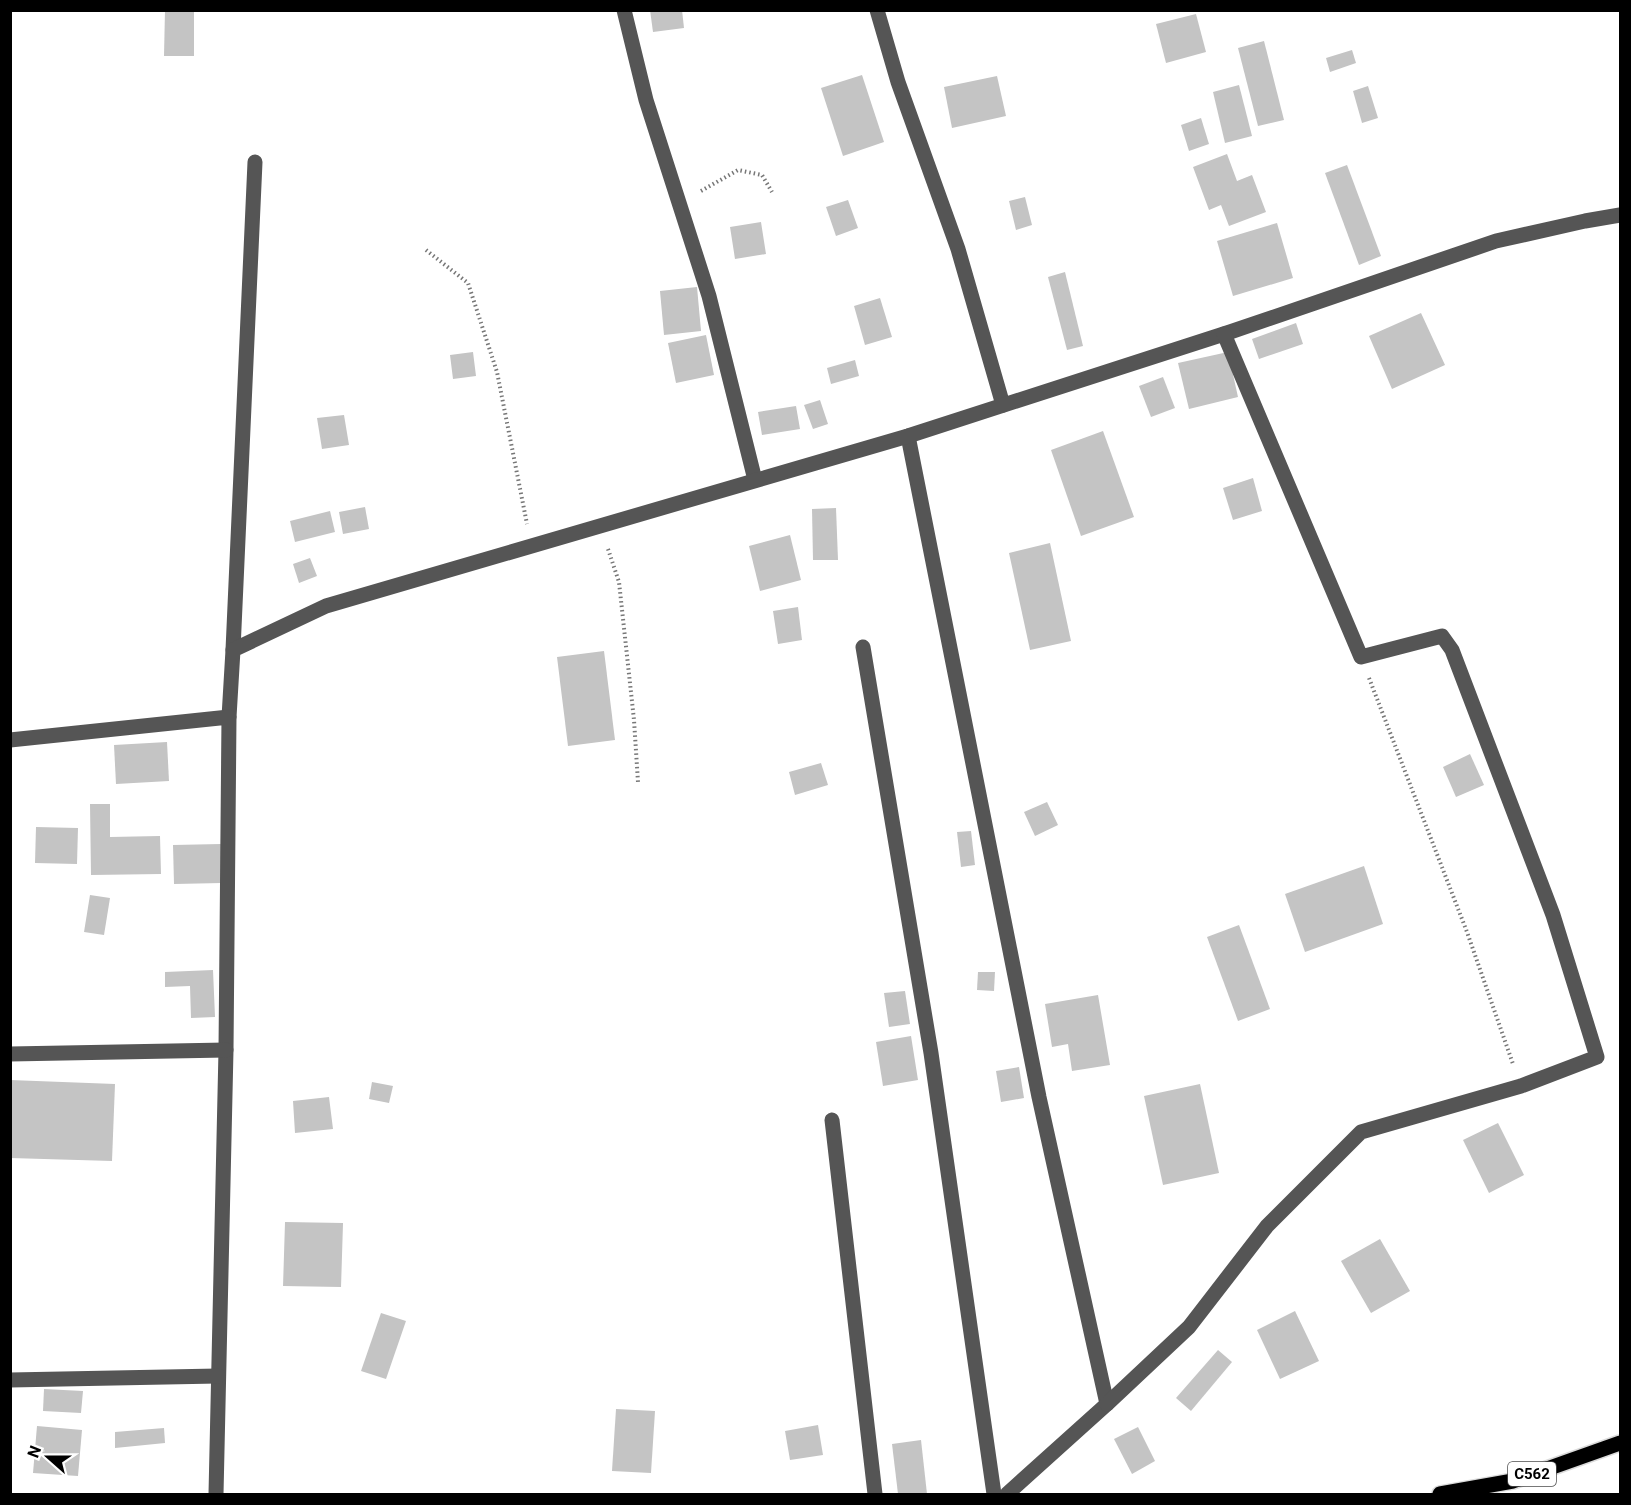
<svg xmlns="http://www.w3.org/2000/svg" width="1631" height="1505" font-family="Roboto,sans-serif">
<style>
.building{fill:#c4c4c4}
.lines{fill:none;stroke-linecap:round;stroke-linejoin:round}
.major-casing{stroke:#dbdbdb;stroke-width:18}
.path{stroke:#777;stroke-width:4;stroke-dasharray:1.5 3;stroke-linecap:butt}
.minor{stroke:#555;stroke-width:15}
.major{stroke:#000;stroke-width:15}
.labels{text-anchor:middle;stroke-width:5;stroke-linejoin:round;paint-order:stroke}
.shield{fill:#fff;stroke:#4c4c4c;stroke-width:1.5}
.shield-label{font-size:15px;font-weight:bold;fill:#000}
</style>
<rect width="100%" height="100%" fill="#fff"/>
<g class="building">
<polygon points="165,10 194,10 194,56 164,56"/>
<polygon points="650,10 682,10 684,28 653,32"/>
<polygon points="1196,14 1206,52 1166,63 1156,24"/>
<polygon points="1264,41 1284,120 1258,126 1238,48"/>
<polygon points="1352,50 1356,63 1330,72 1326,58"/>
<polygon points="862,75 884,142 843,156 821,88"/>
<polygon points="997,76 1006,116 952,128 944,87"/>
<polygon points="1239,85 1252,136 1225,143 1213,92"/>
<polygon points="1368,86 1378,118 1362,123 1353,91"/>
<polygon points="1201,118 1209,144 1189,151 1181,125"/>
<polygon points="1227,154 1237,181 1252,175 1266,212 1229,226 1221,205 1209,210 1193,167"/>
<polygon points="1347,165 1381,256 1359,265 1325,173"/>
<polygon points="1025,197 1032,225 1016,230 1009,201"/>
<polygon points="848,200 858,228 836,236 826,207"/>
<polygon points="761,222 766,254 735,259 730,227"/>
<polygon points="1277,223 1293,278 1233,296 1217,241"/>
<polygon points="1065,272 1083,346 1067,350 1048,277"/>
<polygon points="697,287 701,331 664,335 660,291"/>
<polygon points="880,298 892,337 865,345 854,306"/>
<polygon points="1421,313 1445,365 1392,389 1369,336"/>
<polygon points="1296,323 1303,344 1259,359 1252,339"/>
<polygon points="706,335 714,375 676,383 668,343"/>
<polygon points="473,352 476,376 453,379 450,355"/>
<polygon points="1228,352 1238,397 1189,409 1178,363"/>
<polygon points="855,360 859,376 831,384 827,368"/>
<polygon points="1163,377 1175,408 1151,417 1139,386"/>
<polygon points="820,400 828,424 813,429 804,405"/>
<polygon points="796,406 800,429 762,435 758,412"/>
<polygon points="344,415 349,445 322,449 317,418"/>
<polygon points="1103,431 1134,517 1081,536 1051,450"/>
<polygon points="1253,478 1262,511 1233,520 1223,488"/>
<polygon points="365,507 369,529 343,534 339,512"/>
<polygon points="836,508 838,560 813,560 812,509"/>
<polygon points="330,511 335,532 295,542 290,521"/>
<polygon points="790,535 801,580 760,591 749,546"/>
<polygon points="1050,543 1071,641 1030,650 1009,553"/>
<polygon points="310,558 317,576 299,583 293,564"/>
<polygon points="798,607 802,640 778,644 773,611"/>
<polygon points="604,651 615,740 568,746 557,657"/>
<polygon points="167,742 169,781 116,784 114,745"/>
<polygon points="1470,754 1484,785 1456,797 1443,767"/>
<polygon points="821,763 828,785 795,795 789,772"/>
<polygon points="1047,802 1058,825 1035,836 1024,812"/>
<polygon points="90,804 110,804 110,837 160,836 161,874 91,875"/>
<polygon points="36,827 78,828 77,864 35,863"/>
<polygon points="971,831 975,865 961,867 957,832"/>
<polygon points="221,844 222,883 174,884 173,845"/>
<polygon points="1364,866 1383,924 1305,952 1285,894"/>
<polygon points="90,895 110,898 104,935 84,932"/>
<polygon points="1239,925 1270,1009 1238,1021 1207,937"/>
<polygon points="213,970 215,1017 191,1018 190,986 165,987 165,972"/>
<polygon points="978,972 995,972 994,991 977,990"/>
<polygon points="905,991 910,1024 889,1027 884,993"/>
<polygon points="1098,995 1110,1065 1072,1071 1068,1044 1052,1047 1045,1004"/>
<polygon points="911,1036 918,1080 883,1086 876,1042"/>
<polygon points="1019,1067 1024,1098 1001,1102 996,1071"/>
<polygon points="10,1080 115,1084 112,1161 10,1158"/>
<polygon points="372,1082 393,1086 389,1103 369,1099"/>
<polygon points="1200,1084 1219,1173 1163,1185 1144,1096"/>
<polygon points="329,1097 333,1129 295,1133 293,1101"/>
<polygon points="1498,1123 1524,1175 1489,1193 1463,1140"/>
<polygon points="285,1222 343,1223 341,1287 283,1286"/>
<polygon points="1380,1239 1410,1291 1371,1313 1341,1261"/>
<polygon points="1295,1311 1319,1361 1280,1379 1257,1330"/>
<polygon points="381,1313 406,1321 386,1379 361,1371"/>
<polygon points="1218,1350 1232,1362 1191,1411 1176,1398"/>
<polygon points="44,1389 83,1391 81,1413 43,1411"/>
<polygon points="616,1409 655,1411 651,1473 612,1471"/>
<polygon points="818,1425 823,1455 790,1460 785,1431"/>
<polygon points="37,1426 82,1430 78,1476 33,1473"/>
<polygon points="1138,1427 1155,1461 1132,1474 1114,1439"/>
<polygon points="164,1428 165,1443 115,1448 115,1432"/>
<polygon points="921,1440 927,1494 898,1494 892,1444"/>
</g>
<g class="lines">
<g class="major-casing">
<polyline id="major" points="1440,1494 1513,1481 1620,1443"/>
</g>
<g class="path">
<polyline points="701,191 738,170 762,175 772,192"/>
<polyline points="426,250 468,283 497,372 527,524"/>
<polyline points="608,549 619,582 634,720 638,782"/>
<polyline points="1369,678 1467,932 1513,1064"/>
</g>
<g class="minor">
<polyline points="624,10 646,100 709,296 755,480"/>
<polyline points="877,10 898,82 958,249 1003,405"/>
<polyline points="908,436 1039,1097 1107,1404 1007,1494"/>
<polyline points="863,647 931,1053 994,1494"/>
<polyline points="233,650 255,162"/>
<polyline points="229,717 233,650 326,606 908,436 1230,332 1496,241 1585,221 1620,215"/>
<polyline points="10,740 229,717 226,1050 216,1494"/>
<polyline points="10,1054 226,1050"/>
<polyline points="832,1120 875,1494"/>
<polyline points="10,1380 218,1376"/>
<polyline points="1107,1404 1189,1327 1267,1226 1361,1132 1521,1086 1597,1057 1553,915 1452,650 1442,636 1361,657 1224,334"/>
</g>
<use href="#major" class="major"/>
</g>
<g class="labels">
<rect class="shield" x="1508" y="1462" width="48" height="24" rx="4.5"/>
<g class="shield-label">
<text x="1532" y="1479">C562</text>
</g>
</g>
<rect width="1631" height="1505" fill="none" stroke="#000000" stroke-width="24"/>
<g transform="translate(48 1457) rotate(291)" stroke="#ffffff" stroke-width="4.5" paint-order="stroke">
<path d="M0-4.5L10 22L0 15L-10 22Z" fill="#000000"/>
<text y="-9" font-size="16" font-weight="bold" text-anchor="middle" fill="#000000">N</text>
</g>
</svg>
